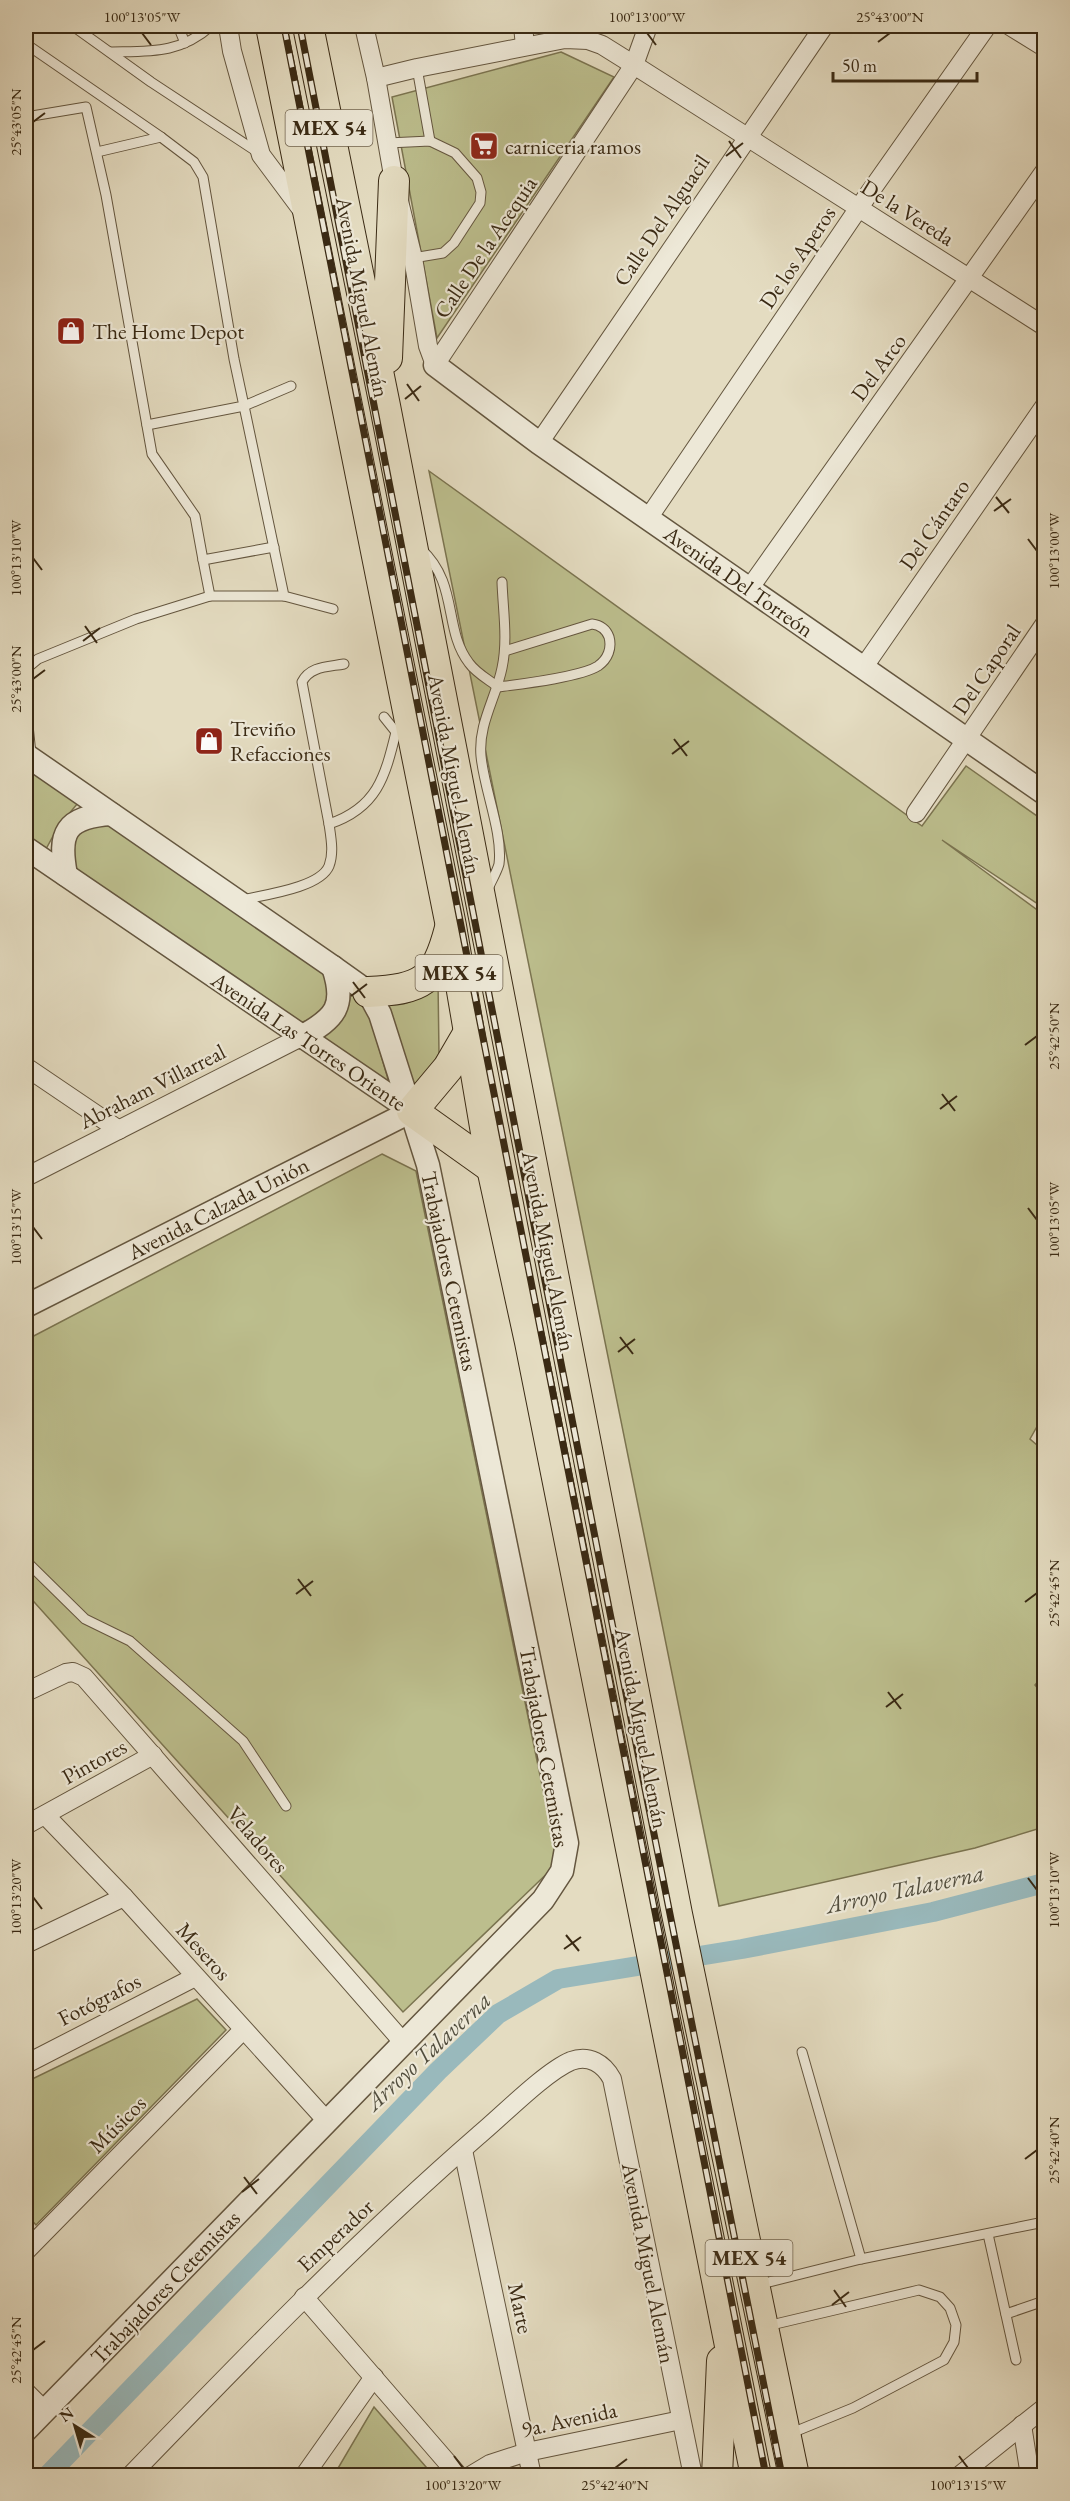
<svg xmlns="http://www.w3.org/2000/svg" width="1070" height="2501" font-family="'EB Garamond',serif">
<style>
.green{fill:#bcbe8d;stroke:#7b7450;stroke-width:1.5}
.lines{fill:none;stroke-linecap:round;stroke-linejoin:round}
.canal{stroke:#99b9bc;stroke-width:20}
.service-casing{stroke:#64563f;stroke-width:11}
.minor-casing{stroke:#64563f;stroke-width:20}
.tertiary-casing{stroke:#64563f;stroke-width:25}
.trunk-casing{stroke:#3a2a14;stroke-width:32}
.service{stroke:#ede8d7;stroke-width:9}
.minor{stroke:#ede8d7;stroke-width:18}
.tertiary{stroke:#ede8d7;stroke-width:22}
.trunk{stroke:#e4dcc1;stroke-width:30}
.rail-casing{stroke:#3a2a14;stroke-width:7}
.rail{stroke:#ede8d7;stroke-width:4.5;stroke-dasharray:14;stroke-linecap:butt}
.ticks{fill:none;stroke:#3a2a14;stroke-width:2}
.labels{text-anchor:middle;stroke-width:4.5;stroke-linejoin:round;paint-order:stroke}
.shield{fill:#ede8d7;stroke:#70634e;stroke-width:1.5}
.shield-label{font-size:21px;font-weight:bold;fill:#3a2a14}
.poi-label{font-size:22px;fill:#3a2a14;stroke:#ede8d7;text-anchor:start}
.street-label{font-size:22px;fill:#3a2a14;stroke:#ede8d7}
.water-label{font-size:24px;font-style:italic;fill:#524e3e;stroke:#ede8d7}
.neatline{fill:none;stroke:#3a2a14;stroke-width:2}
.ticks-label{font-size:15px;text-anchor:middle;fill:#3a2a14}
</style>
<rect width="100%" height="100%" fill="#e4dcc1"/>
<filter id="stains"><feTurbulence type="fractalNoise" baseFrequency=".00333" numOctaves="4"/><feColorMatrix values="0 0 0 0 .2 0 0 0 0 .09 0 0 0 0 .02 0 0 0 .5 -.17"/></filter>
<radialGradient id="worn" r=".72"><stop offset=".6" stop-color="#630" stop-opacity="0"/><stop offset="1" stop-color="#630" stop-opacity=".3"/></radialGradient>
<g class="green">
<polygon points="561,52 614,77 437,338 392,97"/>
<polygon points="429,471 922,826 966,766 1044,821 1044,908 942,840 1044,915 1044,1414 1030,1439 1044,1451 1044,1674 1035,1685 1044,1696 1044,1827 975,1848 719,1906"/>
<polygon points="26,768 78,803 58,827 46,849 26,835"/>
<polygon points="105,822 332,976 330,1005 315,1018 299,1023 73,869 72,842 79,829"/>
<path d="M438,981L439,1054L413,1096L383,1003C406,1010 422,996 438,981Z"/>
<path d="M351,989L365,1000L388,1079L386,1083L322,1037C341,1024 350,1013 351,989Z"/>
<polygon points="382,1154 416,1171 558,1863 403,2012 26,1593 26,1340"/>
<polygon points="197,1999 226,2030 36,2225 26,2214 26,2082"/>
<polygon points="374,2407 433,2475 334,2475"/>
</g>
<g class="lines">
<polyline class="canal" points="47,2476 438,2071 498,2014 558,1979 742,1949 933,1912 1044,1883"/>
<g class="service-casing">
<g id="service">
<polyline points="73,26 151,82 259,153"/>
<polyline points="178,26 185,43"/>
<polyline points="26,44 161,137 194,162 203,177 234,359 244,406 147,425"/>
<path d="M110,52C149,51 180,54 211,26"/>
<polyline points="417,68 430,141"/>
<polyline points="26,117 86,107 106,195 152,454 195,516 203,560 274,547"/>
<polyline points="388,143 430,141 455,153 477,178 481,192 480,203 454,243 443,253 413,258"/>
<polyline points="97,152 161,137"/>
<polyline points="291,386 244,406 284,596 333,609"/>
<path d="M421,549C459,584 443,629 469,663C476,673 489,680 498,687C521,684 581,677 598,666C608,659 612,648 609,637C606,629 600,625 592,624L505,651"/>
<polyline points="203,560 210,596 284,596"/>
<path d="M344,664C328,667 310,666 302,682L329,824C377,808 385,777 396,732"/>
<polyline points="26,669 38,659 136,619 210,596"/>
<polyline points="26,706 31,754"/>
<polyline points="384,717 396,732 401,732"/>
<path d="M488,889C491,881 497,872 499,864C503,833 484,789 481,756C478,724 496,698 502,668C508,640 503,610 502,582"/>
<path d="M242,900C263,895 320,888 329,866C334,853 331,838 329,824"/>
<polyline points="26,1561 85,1619 130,1641 243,1741 286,1806"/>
<polyline points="802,2052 861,2259"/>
<polyline points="988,2234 1016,2360"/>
<polyline points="1042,2258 1044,2267"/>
<polyline points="757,2285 861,2259 1044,2222"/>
<polyline points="1006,2314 1044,2301"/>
<polyline points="767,2326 919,2290 940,2297 950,2308 956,2325 954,2342 944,2360 853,2408 789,2434"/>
</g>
</g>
<g class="minor-casing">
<g id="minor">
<polyline points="228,26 232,51 261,155 302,210"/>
<polyline points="364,26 376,78 394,181 413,258 428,346 435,365"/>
<polyline points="523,26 525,46"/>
<polyline points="1010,26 1044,47"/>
<polyline points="376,78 417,68 565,39 588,40 602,45 634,65 1044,326"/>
<polyline points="435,365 634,65 648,26"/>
<polyline points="539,443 824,26"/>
<polyline points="649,517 858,209 987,26"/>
<polyline points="749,589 1044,172"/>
<polyline points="863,668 1044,407"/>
<polyline points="916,813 1044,625"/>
<polyline points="26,1067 119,1130"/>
<polyline points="26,1177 301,1037"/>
<polyline points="26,1692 66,1673 73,1672 84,1677 403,2042"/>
<polyline points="45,1815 124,1897 326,2120"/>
<polyline points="26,1825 153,1755"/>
<polyline points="26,1944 124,1897"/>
<polyline points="26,2064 195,1977"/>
<polyline points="463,2150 532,2476"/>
<polyline points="26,2251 243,2030"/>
<polyline points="304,2297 459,2476"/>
<polyline points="26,2392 45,2411"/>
<polyline points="1022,2425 1030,2476"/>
<path d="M130,2476C243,2359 356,2242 479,2135C502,2116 545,2072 571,2061C589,2054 604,2064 612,2079L693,2476"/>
<polyline points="304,2476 374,2377"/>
<polyline points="470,2476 490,2464 527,2452 681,2420"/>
<polyline points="959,2476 1044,2408"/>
</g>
</g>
<g class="tertiary-casing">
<g id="tertiary">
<polyline points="435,365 539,443 1044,793"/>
<polyline points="26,755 333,967 368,992 380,1014 428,1165 567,1843 562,1871 543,1900 26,2430"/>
<polyline points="26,848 412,1111"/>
<path d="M66,875C58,833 65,817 111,814"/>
<path d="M301,1037C336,1018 346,1006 333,967"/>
<polyline points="26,1306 412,1111"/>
</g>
</g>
<g class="trunk-casing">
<g id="trunk">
<polyline points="271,26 451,926 492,1168 530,1342 756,2476"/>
<polyline points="308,26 385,406 677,1914 794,2476"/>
<polyline points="387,358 394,181"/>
<path d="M368,992C422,989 436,982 450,928"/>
<polyline points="469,1032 448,1068 412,1111 492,1168"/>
<polyline points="717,2476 722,2361"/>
</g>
</g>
<use href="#service" class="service"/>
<use href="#minor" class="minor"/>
<use href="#tertiary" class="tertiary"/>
<use href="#trunk" class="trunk"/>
<g class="rail-casing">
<g id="rail">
<polyline points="284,26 766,2476"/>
<polyline points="300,26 603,1578 782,2476"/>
</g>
</g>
<use href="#rail" class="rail"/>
</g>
<path class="ticks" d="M142,33L151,45M647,33L656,45M878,42L890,33M33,122L45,113M729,141L741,158M726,156L743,143M407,384L419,401M405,399L421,386M996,497L1009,513M994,511L1011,499M1028,539L1037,551M33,558L42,570M85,626L97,643M83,641L100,628M33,679L45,670M674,739L687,756M672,754L689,741M353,982L365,998M351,996L367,984M1025,1045L1037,1036M942,1094L955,1111M940,1109L957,1096M1028,1208L1037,1220M33,1227L42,1239M620,1337L633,1354M618,1352L635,1339M298,1579L311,1596M296,1594L313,1581M1025,1602L1037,1593M888,1692L901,1709M886,1707L903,1694M1028,1878L1037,1890M33,1897L42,1909M566,1935L579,1951M564,1949L581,1937M1025,2159L1037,2150M244,2177L257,2194M242,2192L259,2179M834,2290L846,2307M832,2305L849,2292M33,2350L45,2341M454,2456L463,2468M959,2456L968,2468M615,2468L627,2459"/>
<defs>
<g id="supermarket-square" transform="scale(1.5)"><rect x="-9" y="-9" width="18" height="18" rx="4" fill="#8f2418" stroke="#ede8d7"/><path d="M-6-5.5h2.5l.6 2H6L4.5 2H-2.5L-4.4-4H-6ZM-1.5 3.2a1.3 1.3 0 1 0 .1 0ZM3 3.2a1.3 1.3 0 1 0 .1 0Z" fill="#fff"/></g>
<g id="shop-square" transform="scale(1.5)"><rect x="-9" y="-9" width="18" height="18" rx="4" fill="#8f2418" stroke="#ede8d7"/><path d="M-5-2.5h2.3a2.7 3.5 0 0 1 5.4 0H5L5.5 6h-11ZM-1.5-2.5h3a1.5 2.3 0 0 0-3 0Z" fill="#fff"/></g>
</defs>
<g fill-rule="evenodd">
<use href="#supermarket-square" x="484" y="146"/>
<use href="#shop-square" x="71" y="331"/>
<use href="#shop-square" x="209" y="741"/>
</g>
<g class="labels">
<g class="shield">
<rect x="285.5" y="110" width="87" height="36" rx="4.5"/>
<rect x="415.5" y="955" width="87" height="36" rx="4.5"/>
<rect x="705.5" y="2240" width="87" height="36" rx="4.5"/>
</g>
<g class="shield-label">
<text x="329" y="135">MEX 54</text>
<text x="459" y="980">MEX 54</text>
<text x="749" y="2265">MEX 54</text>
</g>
<g class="poi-label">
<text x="505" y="154">carniceria ramos</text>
<text x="92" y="339">The Home Depot</text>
<text x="230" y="736">Treviño<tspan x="230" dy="25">Refacciones</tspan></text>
</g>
<g class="street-label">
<text transform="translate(908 212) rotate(32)" y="8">De la Vereda</text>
<text transform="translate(661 220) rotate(-56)" y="8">Calle Del Alguacil</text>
<text transform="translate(485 247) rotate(-56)" y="8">Calle De la Acequia</text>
<text transform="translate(797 257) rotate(-56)" y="8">De los Aperos</text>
<text transform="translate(363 297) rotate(79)" y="8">Avenida Miguel Alemán</text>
<text transform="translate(878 367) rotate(-54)" y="8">Del Arco</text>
<text transform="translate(934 524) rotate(-55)" y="8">Del Cántaro</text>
<text transform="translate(739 581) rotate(35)" y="8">Avenida Del Torreón</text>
<text transform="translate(986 669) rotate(-56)" y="8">Del Caporal</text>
<text transform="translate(455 774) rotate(79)" y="8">Avenida Miguel Alemán</text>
<text transform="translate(309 1041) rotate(34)" y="8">Avenida Las Torres Oriente</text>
<text transform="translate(152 1086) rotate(-27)" y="8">Abraham Villarreal</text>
<text transform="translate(218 1208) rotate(-27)" y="8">Avenida Calzada Unión</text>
<text transform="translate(549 1251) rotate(79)" y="8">Avenida Miguel Alemán</text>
<text transform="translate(450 1271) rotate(78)" y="8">Trabajadores Cetemistas</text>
<text transform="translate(642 1728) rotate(79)" y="8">Avenida Miguel Alemán</text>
<text transform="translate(545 1747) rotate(80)" y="8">Trabajadores Cetemistas</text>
<text transform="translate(94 1761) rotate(-29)" y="8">Pintores</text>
<text transform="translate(258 1839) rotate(49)" y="8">Veladores</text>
<text transform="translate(204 1951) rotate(48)" y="8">Meseros</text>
<text transform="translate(99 1999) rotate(-27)" y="8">Fotógrafos</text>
<text transform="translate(117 2124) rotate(-45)" y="8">Músicos</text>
<text transform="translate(335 2235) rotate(-43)" y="8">Emperador</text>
<text transform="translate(649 2263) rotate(79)" y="8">Avenida Miguel Alemán</text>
<text transform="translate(165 2287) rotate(-46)" y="8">Trabajadores Cetemistas</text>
<text transform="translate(521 2308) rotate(78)" y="8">Marte</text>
<text transform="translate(569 2419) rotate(-12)" y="8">9a. Avenida</text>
</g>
<g class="water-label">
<text transform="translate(905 1889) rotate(-12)" y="8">Arroyo Talaverna</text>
<text transform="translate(428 2051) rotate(-43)" y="8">Arroyo Talaverna</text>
</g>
</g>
<rect width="1070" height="2501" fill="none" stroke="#e4dcc1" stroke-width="66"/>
<g transform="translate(75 2426) rotate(323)" stroke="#ede8d7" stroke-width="4.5" paint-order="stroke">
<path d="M0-4.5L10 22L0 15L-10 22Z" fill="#3a2a14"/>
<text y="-9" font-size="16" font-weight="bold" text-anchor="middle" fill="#3a2a14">N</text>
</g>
<path d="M833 72v9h144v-9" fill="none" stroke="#3a2a14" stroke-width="3"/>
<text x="842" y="72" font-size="18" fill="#3a2a14" stroke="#ede8d7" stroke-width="4.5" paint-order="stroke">50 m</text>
<rect x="33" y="33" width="1004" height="2435" class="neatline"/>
<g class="ticks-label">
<text x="142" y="22">100°13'05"W</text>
<text x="647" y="22">100°13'00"W</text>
<text x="890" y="22">25°43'00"N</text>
<text transform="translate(16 122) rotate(-90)" y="5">25°43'05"N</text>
<text transform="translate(1054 551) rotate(-90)" y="5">100°13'00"W</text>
<text transform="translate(16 558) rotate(-90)" y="5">100°13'10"W</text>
<text transform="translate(16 679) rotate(-90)" y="5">25°43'00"N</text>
<text transform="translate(1054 1036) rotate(-90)" y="5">25°42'50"N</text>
<text transform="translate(1054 1220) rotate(-90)" y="5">100°13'05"W</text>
<text transform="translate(16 1227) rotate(-90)" y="5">100°13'15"W</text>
<text transform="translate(1054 1593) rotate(-90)" y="5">25°42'45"N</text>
<text transform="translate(1054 1890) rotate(-90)" y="5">100°13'10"W</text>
<text transform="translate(16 1897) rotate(-90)" y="5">100°13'20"W</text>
<text transform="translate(1054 2150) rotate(-90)" y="5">25°42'40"N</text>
<text transform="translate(16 2350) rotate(-90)" y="5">25°42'45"N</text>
<text x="463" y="2490">100°13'20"W</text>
<text x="615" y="2490">25°42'40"N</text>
<text x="968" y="2490">100°13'15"W</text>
</g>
<rect width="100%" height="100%" filter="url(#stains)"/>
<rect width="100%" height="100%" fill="url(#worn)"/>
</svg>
